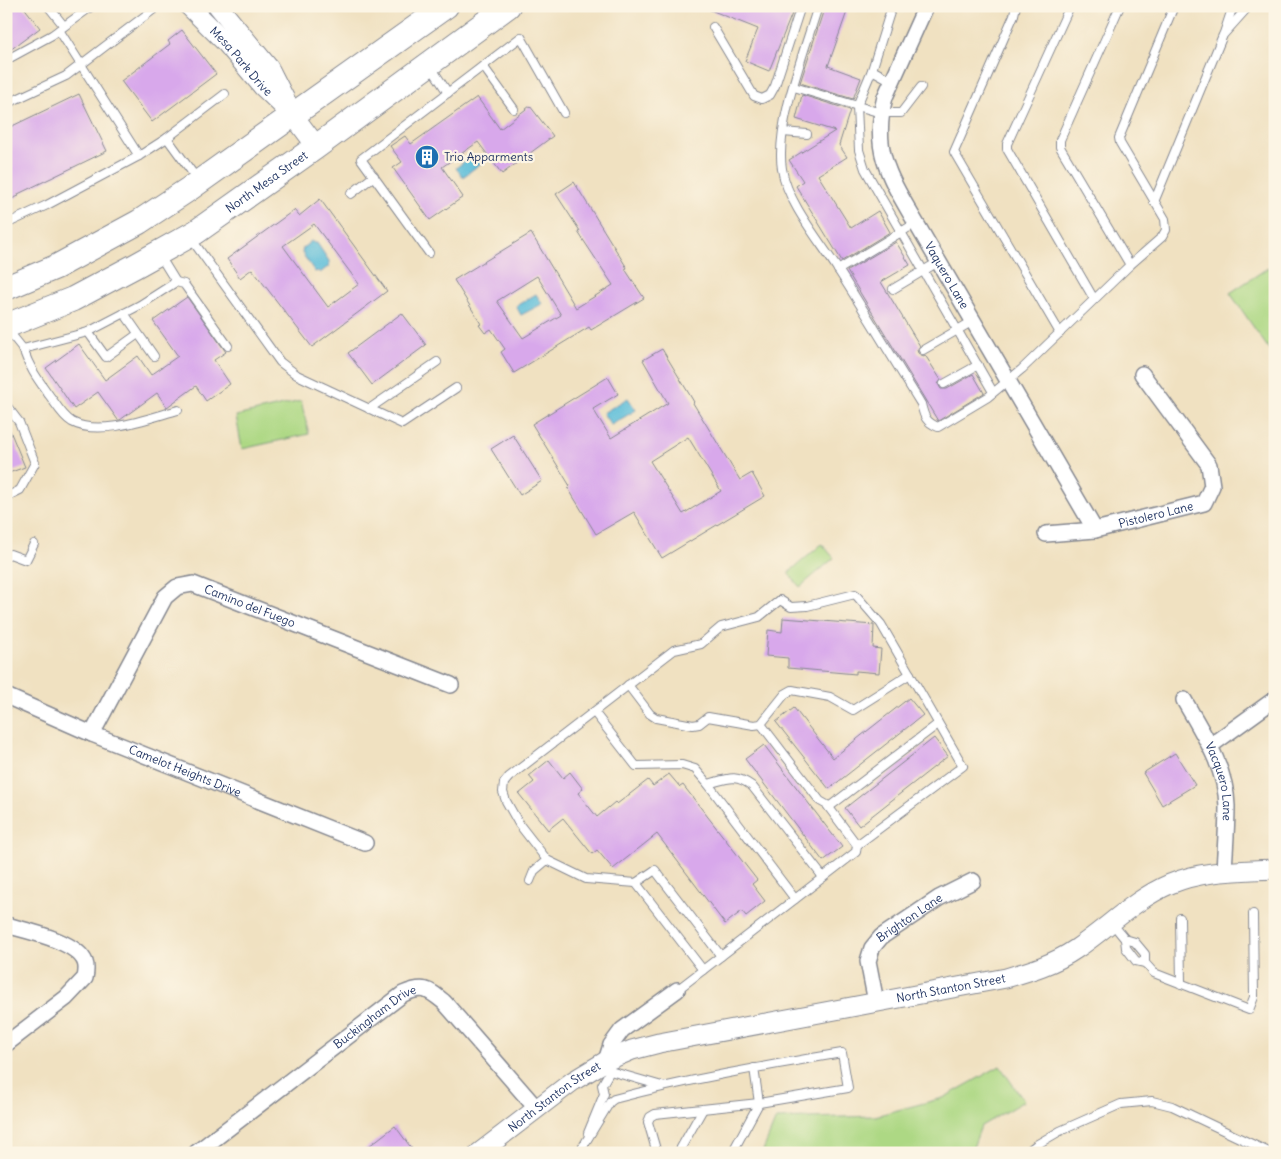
<svg xmlns="http://www.w3.org/2000/svg" width="1281" height="1159" font-family="Delius,sans-serif">
<style>
.green{fill:#add884;stroke:#648471}
.water{fill:#5bbdd9;stroke:#3b769c}
.building{fill:#d8a8eb;fill-rule:evenodd}
.lines{fill:none;stroke-linecap:round;stroke-linejoin:round}
.service-casing{stroke:#868890;stroke-width:10}
.minor-casing{stroke:#868890;stroke-width:18}
.tertiary-casing{stroke:#868890;stroke-width:21}
.primary-casing{stroke:#868890;stroke-width:26}
.service{stroke:#fff;stroke-width:8}
.minor{stroke:#fff;stroke-width:15}
.tertiary{stroke:#fff;stroke-width:19}
.primary{stroke:#fff;stroke-width:24}
.labels{text-anchor:middle;stroke-width:4.5;stroke-linejoin:round;paint-order:stroke}
.street-label{font-size:12px;fill:#1b2f5e;stroke:#fcf5e5}
.poi-label{font-size:12px;fill:#1b2f5e;stroke:#fcf5e5;text-anchor:start}
</style>
<rect width="100%" height="100%" fill="#fcf5e5"/>
<filter id="ink" filterUnits="userSpaceOnUse"><feTurbulence type="fractalNoise" baseFrequency=".02" numOctaves="2"/><feDisplacementMap in="SourceGraphic" scale="10" xChannelSelector="R" yChannelSelector="G"/><feConvolveMatrix kernelMatrix="1 2 1 2 8 2 1 2 1" color-interpolation-filters="sRGB"/></filter>
<filter id="wash" filterUnits="userSpaceOnUse"><feTurbulence type="fractalNoise" baseFrequency=".0096" numOctaves="4" result="noise"/><feDisplacementMap in="SourceGraphic" scale="20" xChannelSelector="R" yChannelSelector="G"/><feGaussianBlur stdDeviation="1.12" result="paint"/><feColorMatrix in="noise" values="0 0 0 0 0 0 0 0 0 0 0 0 0 0 0 0 0 1.4 0 .05"/><feComposite in="paint" operator="in"/></filter>
<g filter="url(#wash)">
<rect width="100%" height="100%" fill="#f0e1c1"/>
<g class="green">
<polygon points="1275,263 1275,358 1230,293"/>
<polygon points="301,401 309,434 242,449 236,416"/>
<polygon points="822,544 834,558 800,587 788,573"/>
<polygon points="1000,1066 1024,1101 981,1126 971,1153 762,1153 776,1119 875,1116 943,1098"/>
</g>
<g class="water">
<polygon points="473,155 476,156 481,163 463,177 456,168"/>
<polygon points="311,241 314,243 317,243 329,261 329,266 320,273 318,271 315,272 302,253 303,248"/>
<polygon points="536,294 542,304 521,315 516,306"/>
<polygon points="628,398 636,410 611,425 603,413"/>
</g>
<g id="blocks">
<g class="building">
<polygon points="6,6 23,6 40,28 6,53"/>
<polygon points="795,6 769,71 745,61 758,29 703,7"/>
<polygon points="825,6 849,6 828,66 861,78 853,99 800,83"/>
<polygon points="182,30 216,74 152,122 121,81 170,44 168,41"/>
<polygon points="79,94 107,151 18,194 19,196 6,201 6,129"/>
<polygon points="802,95 850,110 839,145 847,157 818,175 851,228 878,211 890,232 842,261 796,186 803,181 789,160 835,131 796,119"/>
<polygon points="477,97 500,129 530,106 553,136 502,174 478,142 442,167 463,197 430,220 393,168 402,162 390,146 405,136 411,144"/>
<path d="M574,182L627,268L625,269L644,298L591,330L589,327L514,373L501,352L505,349L491,329L485,333L479,325L481,324L454,280L531,233L576,308L613,285L578,232L580,231L556,194ZM537,276L561,315L523,338L497,301Z"/>
<path d="M320,199L387,291L312,347L252,269L240,278L227,259L294,210L299,216ZM314,224L359,284L328,307L283,246Z"/>
<polygon points="896,242 910,265 881,282 920,346 917,350 918,353 923,356 925,355 941,380 938,384 941,389 947,389 973,374 984,393 938,421 847,271"/>
<polygon points="187,297 226,352 214,360 230,384 206,401 196,386 167,407 157,393 120,420 118,420 98,392 74,409 46,368 79,344 105,380 138,356 151,375 178,356 153,321"/>
<polygon points="402,313 426,345 372,385 348,353"/>
<path d="M662,349L694,402L693,403L740,480L752,473L765,496L662,558L634,512L596,534L568,488L570,486L532,424L608,377L618,394L593,409L611,438L668,403L643,360ZM688,437L721,491L683,514L650,461Z"/>
<polygon points="6,421 25,467 6,474"/>
<polygon points="513,435 542,481 520,495 491,449"/>
<polygon points="783,618 874,625 873,648 881,649 879,673 856,671 856,674 788,668 788,658 766,656 768,630 782,632"/>
<polygon points="909,698 923,715 829,789 776,722 794,708 833,758"/>
<polygon points="934,738 948,756 859,826 845,808"/>
<polygon points="764,745 842,847 823,861 745,759"/>
<polygon points="1175,753 1195,785 1162,805 1143,773"/>
<polygon points="549,760 563,778 570,772 583,789 578,793 597,817 615,802 617,804 648,780 653,786 669,774 680,787 683,785 757,880 752,884 765,901 746,916 742,911 725,924 657,834 613,869 597,850 592,854 563,818 548,830 519,794 534,782 529,776"/>
<polygon points="395,1126 415,1153 360,1153"/>
</g>
</g>
</g>
<g filter="url(#ink)">
<use href="#blocks" fill-opacity="0" stroke="#868890" stroke-width="1"/>
<g class="lines">
<g class="service-casing">
<g id="service">
<polyline points="48,6 64,26"/>
<path d="M818,6C805,50 775,125 782,169C787,202 819,240 837,268C866,313 893,359 921,404C924,417 926,422 938,427L988,397L1022,369L1130,265L1162,237L1166,230L1165,219L1120,143L1119,138L1174,6"/>
<polyline points="892,6 872,70 857,106 859,150 865,169 874,185 993,392"/>
<polyline points="1016,6 1014,15 954,152 1060,333"/>
<polyline points="1070,6 1007,144 1007,149 1094,299"/>
<polyline points="1120,6 1060,140 1060,147 1130,265"/>
<polyline points="713,27 754,96 762,99 770,95 775,86 801,6"/>
<polyline points="59,30 139,156"/>
<polyline points="1224,33 1233,6"/>
<polyline points="6,60 52,35 92,6"/>
<polyline points="483,66 514,109"/>
<polyline points="431,67 448,93"/>
<polyline points="872,70 892,81"/>
<polyline points="794,87 881,113 901,113 921,87"/>
<polyline points="6,104 66,76 158,6"/>
<polyline points="783,132 807,134"/>
<polyline points="167,138 197,179"/>
<polyline points="351,194 374,176"/>
<polyline points="1154,202 1223,35 1249,6"/>
<polyline points="6,224 47,205 139,156 167,138 225,94"/>
<polyline points="190,237 280,362 297,375 402,424 456,388"/>
<polyline points="429,253 361,159 521,37 564,113"/>
<polyline points="838,270 916,223"/>
<polyline points="176,282 184,284 228,346"/>
<polyline points="893,289 938,262"/>
<polyline points="124,313 154,356"/>
<polyline points="7,329 23,349 88,332 140,305 176,282 160,256"/>
<polyline points="88,332 106,357 138,334"/>
<path d="M23,349C30,369 37,378 49,395C56,404 62,416 72,422C100,437 149,418 178,410"/>
<polyline points="923,350 973,321"/>
<polyline points="944,384 978,365"/>
<polyline points="6,405 19,422 35,463 20,490 6,497"/>
<polyline points="369,409 437,362"/>
<polyline points="6,556 10,554 26,560 34,544"/>
<polyline points="628,685 650,714 656,718 693,725 699,724 708,717 754,725 761,724 785,694 792,690 830,697 853,710 910,674"/>
<path d="M594,712L636,766L682,765L695,769L708,784C727,779 735,773 752,786L823,877"/>
<polyline points="708,784 795,899"/>
<polyline points="829,807 938,724"/>
<polyline points="530,881 534,871 547,860"/>
<polyline points="636,883 703,970"/>
<polyline points="1180,918 1181,984"/>
<polyline points="1112,923 1125,939 1126,948 1136,961 1145,963 1154,973 1249,1010 1254,997 1253,914"/>
<polyline points="1125,939 1135,942 1145,954 1145,963"/>
<polyline points="721,956 655,870 636,883 586,879 547,860 519,824 506,801 503,792 504,783 509,777 674,650 701,644 721,627 759,617 780,600 791,607 807,606 855,594 881,624 963,766 857,845"/>
<polyline points="677,990 856,852 857,845 827,805 820,801 761,724"/>
<polyline points="608,1067 610,1071 662,1086"/>
<polyline points="588,1133 604,1094 602,1085 610,1071"/>
<path d="M579,1153L610,1102L614,1099C689,1079 765,1066 842,1053L848,1088L759,1103L655,1114L650,1117L648,1122L657,1153"/>
<polyline points="678,1153 703,1109"/>
<polyline points="732,1153 759,1103 754,1068"/>
<polyline points="1026,1153 1036,1145 1060,1131 1121,1104 1152,1101 1172,1106 1271,1153"/>
</g>
</g>
<g class="minor-casing">
<g id="minor">
<path id="s1" d="M926,6L885,97C871,151 890,178 916,223L1095,530"/>
<path id="s2" d="M1046,534L1095,530L1204,503L1212,486L1209,465L1142,374"/>
<path id="s3" d="M6,696L92,734L365,843"/>
<path id="s4" d="M1184,700C1202,732 1226,767 1227,806C1227,828 1225,850 1224,871"/>
<path id="s5" d="M92,734L165,597L177,587L193,584L451,685"/>
<polyline points="1210,746 1275,699"/>
<path d="M6,925C27,931 77,941 85,962C87,967 86,973 85,978L66,998L6,1044"/>
<path id="s6" d="M876,1002L868,961L872,948L881,937L939,898L973,881"/>
<polyline points="606,1061 611,1045 622,1030 677,990"/>
<path id="s7" d="M196,1153L403,994C424,985 428,989 444,1002L537,1109"/>
</g>
</g>
<g class="tertiary-casing">
<g id="tertiary">
<path id="s8" d="M189,6L226,43L263,87L287,110"/>
<polyline points="218,6 269,68 293,115 317,147"/>
<path id="s9" d="M479,1153L573,1081L606,1061L632,1050L659,1043L1006,978C1030,971 1054,964 1076,949C1107,928 1135,899 1170,884C1203,870 1239,871 1275,869"/>
</g>
</g>
<g class="primary-casing">
<g id="primary">
<polyline points="6,288 56,267 139,222 189,189 446,6"/>
<path id="s10" d="M6,326L73,299L135,266L196,232L316,147L508,6"/>
</g>
</g>
<use href="#service" class="service"/>
<use href="#minor" class="minor"/>
<use href="#tertiary" class="tertiary"/>
<use href="#primary" class="primary"/>
</g>
</g>
<defs>
<g id="building-disc" transform="scale(1.25)"><circle r="9.5" fill="#1f6fb2" stroke="#fcf5e5"/><path d="M-4-6H4V6H1V3H-1V6H-4ZM-2.5-4.3h1.7v1.8h-1.7ZM.8-4.3h1.7v1.8H.8ZM-2.5-1h1.7V.8h-1.7ZM.8-1h1.7V.8H.8Z" fill="#fff"/></g>
</defs>
<g fill-rule="evenodd">
<use href="#building-disc" x="427" y="157"/>
</g>
<g class="labels">
<g class="street-label">
<text dy="4" stroke="none"><textPath href="#s8" startOffset="76">Mesa Park Drive</textPath></text>
<text dy="4" stroke="none"><textPath href="#s10" startOffset="299">North Mesa Street</textPath></text>
<text dy="4" stroke="none"><textPath href="#s1" startOffset="295">Vaquero Lane</textPath></text>
<text dy="4" stroke="none"><textPath href="#s2" startOffset="112">Pistolero Lane</textPath></text>
<text dy="4" stroke="none"><textPath href="#s5" startOffset="248">Camino del Fuego</textPath></text>
<text dy="4" stroke="none"><textPath href="#s3" startOffset="194">Camelot Heights Drive</textPath></text>
<text dy="4" stroke="none"><textPath href="#s4" startOffset="90">Vacquero Lane</textPath></text>
<text dy="4" stroke="none"><textPath href="#s6" startOffset="104">Brighton Lane</textPath></text>
<text dy="4" stroke="none"><textPath href="#s9" startOffset="510">North Stanton Street</textPath></text>
<text dy="4" stroke="none"><textPath href="#s7" startOffset="225">Buckingham Drive</textPath></text>
<text dy="4" stroke="none"><textPath href="#s9" startOffset="94">North Stanton Street</textPath></text>
</g>
<g class="poi-label">
<text x="444" y="161">Trio Apparments</text>
</g>
</g>
<rect width="1281" height="1159" fill="none" stroke="#fcf5e5" stroke-width="25"/>
</svg>
